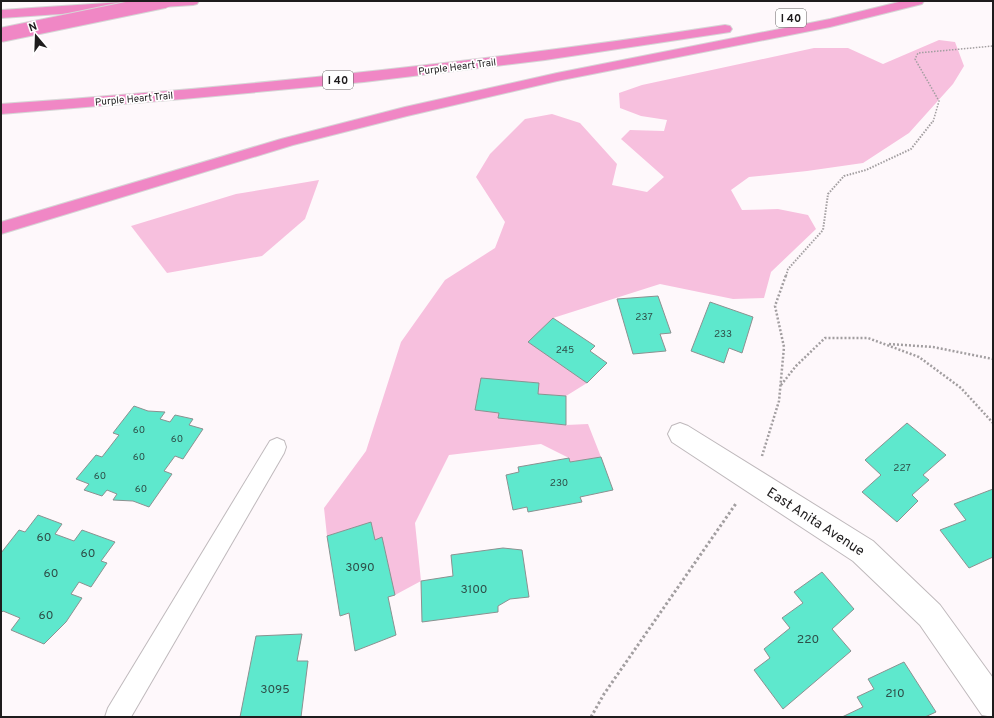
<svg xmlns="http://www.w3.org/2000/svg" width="994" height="718" font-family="Overpass,sans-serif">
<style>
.green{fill:#f7c0de}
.building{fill:#5ee8cd;stroke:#8b9190}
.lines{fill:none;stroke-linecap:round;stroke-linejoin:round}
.lane-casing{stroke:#bfb9bc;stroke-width:2}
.street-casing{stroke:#bfb9bc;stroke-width:2}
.highway-casing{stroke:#d6d6d6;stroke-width:2}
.path-far3{stroke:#a29ea0;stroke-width:1.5;stroke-dasharray:1.5 1.5;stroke-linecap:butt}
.path-far2{stroke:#a29ea0;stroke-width:2;stroke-dasharray:1.5 1.5;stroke-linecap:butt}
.path-far1{stroke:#a29ea0;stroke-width:2.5;stroke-dasharray:2 2;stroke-linecap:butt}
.path{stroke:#a29ea0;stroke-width:3;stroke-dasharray:2.5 2.5;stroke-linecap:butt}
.lane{fill:#fff;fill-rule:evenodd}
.street{fill:#fff;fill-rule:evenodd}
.highway{fill:#f087c5;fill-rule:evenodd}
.highway-bridge-casing{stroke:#d6d6d6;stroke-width:16;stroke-linecap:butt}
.highway-bridge{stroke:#f087c5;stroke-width:14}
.labels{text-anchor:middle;stroke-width:3.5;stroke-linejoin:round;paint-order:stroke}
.far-street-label{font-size:10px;fill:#1e1c1d;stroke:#fff}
.number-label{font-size:10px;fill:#2e4f49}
.shield{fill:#fff;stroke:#626061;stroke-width:1}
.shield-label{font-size:11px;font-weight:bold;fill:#1e1c1d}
.near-number-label{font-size:12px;fill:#2e4f49}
.near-street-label{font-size:14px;fill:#1e1c1d;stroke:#fff}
</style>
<rect width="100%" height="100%" fill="#fef8fb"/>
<g class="green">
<polygon points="939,40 955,42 964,66 953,84 909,133 863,163 807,171 749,177 731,190 742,210 778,209 808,215 816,229 771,272 764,298 733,299 660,284 553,318 529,342 587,383 566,396 538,394 539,383 481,379 475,410 499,413 498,418 566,425 588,424 601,457 570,462 569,458 541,444 449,455 415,523 421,581 395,595 382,538 375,540 371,522 327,536 324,508 366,451 401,342 445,280 495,248 505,222 476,177 490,154 525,119 552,114 580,123 617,164 612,185 647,192 664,177 621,139 630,130 664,131 667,120 641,116 620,108 619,93 642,85 814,48 848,48 883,64"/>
<polygon points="319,180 305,219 262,256 167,273 131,226 236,194"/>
</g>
<g class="building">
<polygon points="658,296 671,333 660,334 666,351 633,354 617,299"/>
<polygon points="710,302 753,317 742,353 729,348 724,363 691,351"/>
<polygon points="553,318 595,346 590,351 607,363 587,383 528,342"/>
<polygon points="481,378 539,383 538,394 566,396 566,425 498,418 499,413 475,410"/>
<polygon points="134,406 148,411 165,412 160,419 170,422 175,415 193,419 189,425 203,429 183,459 175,456 164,471 172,474 149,507 133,501 113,500 117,494 107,490 102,496 84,490 89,484 76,479 96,455 102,457 119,435 113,433"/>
<polygon points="907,423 946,455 923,475 929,480 912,495 918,501 897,522 862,492 881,475 865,460"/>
<polygon points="601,457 613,490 580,497 582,502 528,512 527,507 513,510 506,475 519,472 518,467 569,458 570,462"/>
<polygon points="993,489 993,557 969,568 940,530 966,520 954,504"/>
<polygon points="38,515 62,524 55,534 74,541 82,530 115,542 101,561 107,563 91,587 79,582 71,594 82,598 66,622 44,644 11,630 20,618 3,611 1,613 1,553 19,530 25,532"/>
<polygon points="371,522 375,540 382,537 395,595 388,597 396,635 355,651 349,613 340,616 327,536"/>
<polygon points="503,548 522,550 529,597 510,599 498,606 498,612 422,622 421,581 453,576 451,555"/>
<polygon points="822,572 854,609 832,629 851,651 783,709 754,670 770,658 764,649 790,628 782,618 803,603 794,592"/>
<polygon points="302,634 297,661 308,661 301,717 240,717 256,636"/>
<polygon points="904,662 936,712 925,717 842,717 863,707 857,697 874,689 868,679"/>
</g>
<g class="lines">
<g class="lane-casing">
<polygon id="lane" points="277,438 284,441 286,447 284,453 131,717 105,717 108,708 270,441"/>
</g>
<g class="street-casing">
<polygon id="street" points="680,423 688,426 873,541 940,605 993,678 993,717 982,715 920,625 853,561 672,442 668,434 672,426"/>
</g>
<g class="highway-casing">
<g id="highway">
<polygon points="138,1 199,1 197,4 193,5 1,18 1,10"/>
<polygon points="903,1 924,1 922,4 830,27 557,81 407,116 293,145 1,234 1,222 281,139 405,107 557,73 830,19"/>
<path d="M725,25L730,26L732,29L730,32L545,60L364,82L183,99L1,114V104C243,87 485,62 725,25Z"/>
</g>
</g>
<polyline class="path-far3" points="933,122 939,101 915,59 918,53 993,46"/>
<polyline class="path-far2" points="786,276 788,269 823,230 828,194 844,176 866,170 911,149 933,121"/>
<g class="path-far1">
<polyline points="889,344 933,347 993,359"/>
<polyline points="781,385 796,366 825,338 868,338 919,357 961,388 993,423"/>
<polyline points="762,456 779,401 784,347 775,306 786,275"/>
</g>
<polyline class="path" points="591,717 604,694 737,502"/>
<use href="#lane" class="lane"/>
<use href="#street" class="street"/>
<use href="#highway" class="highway"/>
<g class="highway-bridge-casing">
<polyline id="highway-bridge" points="1,35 165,1"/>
</g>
<use href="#highway-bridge" class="highway-bridge"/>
</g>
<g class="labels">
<g class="far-street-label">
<text transform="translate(457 66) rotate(-7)" y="4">Purple Heart Trail</text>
<text transform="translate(134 98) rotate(-5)" y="4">Purple Heart Trail</text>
</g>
<g class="number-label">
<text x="644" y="320">237</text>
<text x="723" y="337">233</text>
<text x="565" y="353">245</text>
<text x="139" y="433">60</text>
<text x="177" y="442">60</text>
<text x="139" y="460">60</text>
<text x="902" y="471">227</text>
<text x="100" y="479">60</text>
<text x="559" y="486">230</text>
<text x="141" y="492">60</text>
</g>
<g class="shield">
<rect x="776" y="9" width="30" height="18" rx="3"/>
<rect x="323" y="71" width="30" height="18" rx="3"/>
</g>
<g class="shield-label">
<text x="791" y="22">I 40</text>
<text x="338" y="84">I 40</text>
</g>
<g class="near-number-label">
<text x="44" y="541">60</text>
<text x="88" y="557">60</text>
<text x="360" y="571">3090</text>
<text x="51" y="577">60</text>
<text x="474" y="593">3100</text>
<text x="46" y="619">60</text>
<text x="808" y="643">220</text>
<text x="275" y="693">3095</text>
<text x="895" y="697">210</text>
</g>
<g class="near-street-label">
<text transform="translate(816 521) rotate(33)" y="5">East Anita Avenue</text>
</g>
</g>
<rect width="994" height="718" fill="none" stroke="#1e1c1d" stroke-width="4"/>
<g transform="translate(36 36) rotate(341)" stroke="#ffffff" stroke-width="3" paint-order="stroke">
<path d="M0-3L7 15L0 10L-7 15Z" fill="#1e1c1d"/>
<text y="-6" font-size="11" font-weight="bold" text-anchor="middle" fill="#1e1c1d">N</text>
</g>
</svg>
